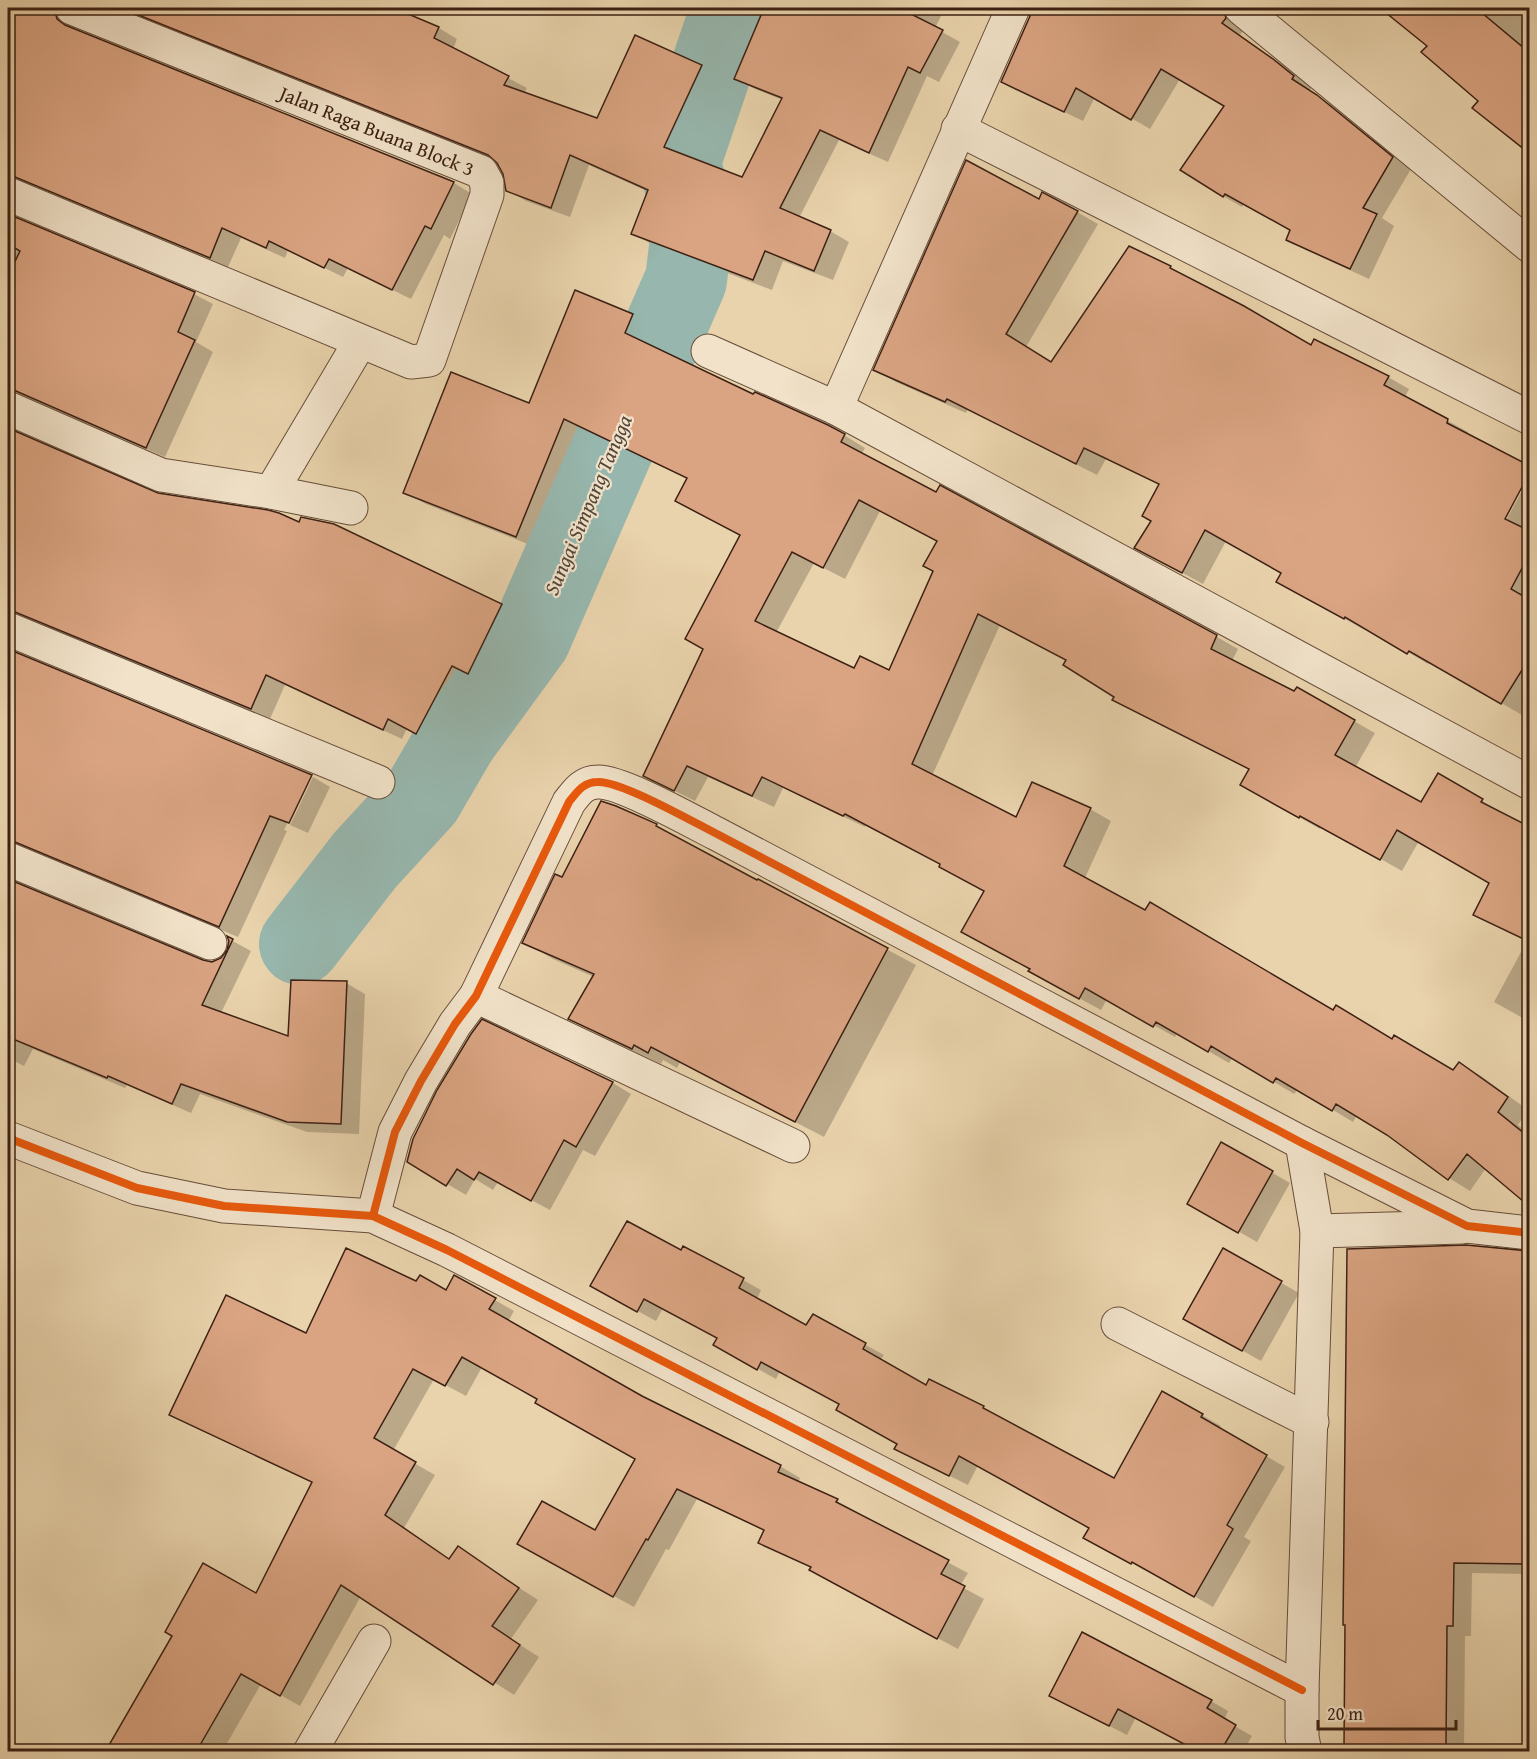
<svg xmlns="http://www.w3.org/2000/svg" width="1537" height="1759" font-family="'Gentium Book Plus',serif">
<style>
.shadow{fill:#0003;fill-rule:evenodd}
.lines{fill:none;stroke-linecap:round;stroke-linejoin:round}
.river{stroke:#97b7ae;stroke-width:82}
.building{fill:#daa482;stroke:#3c2013;stroke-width:1.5;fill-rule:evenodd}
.minor-casing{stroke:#674d39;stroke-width:35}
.minor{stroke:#f1e2c9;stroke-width:33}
.cycleway-casing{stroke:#f1e2c9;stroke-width:11}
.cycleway{stroke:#e8590c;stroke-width:8}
.labels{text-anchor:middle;stroke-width:4.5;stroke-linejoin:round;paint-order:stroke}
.street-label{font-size:20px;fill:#3c2013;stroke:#f1e2c9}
.water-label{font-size:21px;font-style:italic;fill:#53463a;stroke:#f1e2c9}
</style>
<rect width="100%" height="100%" fill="#e9d3ac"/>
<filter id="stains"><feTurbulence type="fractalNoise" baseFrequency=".00333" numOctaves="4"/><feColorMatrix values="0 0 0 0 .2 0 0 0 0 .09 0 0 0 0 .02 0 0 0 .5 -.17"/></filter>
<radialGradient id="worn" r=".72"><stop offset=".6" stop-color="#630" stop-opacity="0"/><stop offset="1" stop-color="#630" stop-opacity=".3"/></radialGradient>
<g class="shadow">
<polygon points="8,8 76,8 72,23 76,31 454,183 472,194 450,239 444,235 411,299 348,268 343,277 288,250 285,258 241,238 228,267 35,186 26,185 8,207 11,217 194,294 213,304 196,342 213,352 165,457 35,401 26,399 8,422 11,431 153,494 501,605 519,616 487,683 471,676 435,743 407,728 402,739 285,685 270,719 35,622 26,620 8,644 11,652 310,776 284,830 287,831 238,937 35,852 26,850 8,872 11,882 202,962 212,963 222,959 229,950 229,939 251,951 221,1013 290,1038 346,983 365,994 359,1134 307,1132 200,1094 191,1113 127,1085 125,1088 33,1049 24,1066 8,1058"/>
<polygon points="116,8 406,8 412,11 410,16 439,28 457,39 453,49 527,88 524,94 598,120 701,66 719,77 683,156 743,179 783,100 755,89 736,78 766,8 945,8 935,28 960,42 939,82 927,76 888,162 839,140 799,218 830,231 849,242 833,280 783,261 772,290 651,244 633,233 649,192 589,165 570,217 526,201 507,190 505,174 496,160"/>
<polygon points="1032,8 1226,8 1244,29 1240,35 1292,71 1312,87 1309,91 1335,107 1411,169 1382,218 1394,226 1369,279 1306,250 1288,239 1292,230 1244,203 1242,207 1223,196 1226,106 1180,79 1150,129 1095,97 1083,121 1002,82 1032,16"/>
<polygon points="1382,8 1530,8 1530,153 1429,46"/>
<polygon points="1040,201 1077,212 1098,224 1026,347 1052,363 1170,267 1191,279 1190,280 1312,347 1388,377 1409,389 1405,397 1468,432 1467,435 1501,525 1503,526 1530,476 1530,524 1526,531 1530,533 1530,703 1522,715 1430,662 1428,664 1367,628 1365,630 1299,594 1283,573 1226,541 1203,584 1157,559 1153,520 1160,485 1106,459 1097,475 968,409 966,413 896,382 875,370"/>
<path d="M632,315L653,327L646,345L754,396L844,435L865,448L861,455L936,494L940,487L1217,637L1238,649L1232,661L1295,693L1297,689L1375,733L1355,768L1422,804L1439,776L1503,813L1502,815L1530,828V1022L1494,1002L1527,941L1496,926L1491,883L1419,841L1402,871L1322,826L1320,829L1242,785L1251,770L1116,696L1067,660L1000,625L932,776L1017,819L1090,809L1111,821L1085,878L1334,1012L1454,1072L1460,1064L1481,1076L1528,1110L1518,1125L1530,1134V1203L1486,1168L1470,1191L1449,1178L1388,1134L1357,1115L1353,1122L1298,1089L1294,1094L1233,1057L1229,1063L1177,1033L1175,1037L1107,999L1101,1010L1051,983L1031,969L985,891L942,865L866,825L865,827L783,788L774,807L708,777L695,801L645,776L705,649L741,535L688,479L585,430L538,548L426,504L405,492L530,405ZM880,511L939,541L935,571L890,672L855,670L776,633L814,563L845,579Z"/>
<polygon points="313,777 330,787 308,833 290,825"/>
<polygon points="656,825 758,883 759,881 916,965 824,1137 680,1062 677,1068 663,1060 661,1064 599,1035 570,1018 594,977 553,959 524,942 563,879"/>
<polygon points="482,1021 613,1083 631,1094 595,1156 583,1150 550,1210 498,1182 493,1190 475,1179 466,1195 408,1161"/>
<polygon points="1222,1144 1290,1183 1257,1242 1189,1203"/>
<polygon points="1223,1250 1299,1293 1261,1361 1185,1318"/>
<polygon points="682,1252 743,1280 761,1290 757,1299 807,1327 813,1316 884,1355 880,1361 927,1387 930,1381 983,1407 1114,1480 1163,1393 1221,1426 1219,1429 1285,1467 1244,1537 1251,1541 1213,1607 1151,1571 1150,1573 1104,1548 1091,1528 978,1465 968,1485 896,1449 899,1443 841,1404 780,1371 776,1379 715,1345 719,1338 663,1308 656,1321 592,1286"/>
<polygon points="1530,1253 1530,1574 1472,1573 1471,1636 1465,1636 1464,1752 1356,1752 1346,1746"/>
<polygon points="417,1283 447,1292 495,1300 514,1311 508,1322 642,1397 780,1466 800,1478 798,1483 837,1501 857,1512 856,1514 968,1573 960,1586 984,1599 958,1649 831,1581 812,1568 760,1542 765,1531 697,1499 669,1550 666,1549 634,1607 539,1555 595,1532 637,1458 539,1399 482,1367 466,1396 434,1379 393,1451 435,1475 404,1528 450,1560 458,1548 538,1600 511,1639 539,1657 514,1695 361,1596 300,1706 261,1684 222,1752 106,1752 257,1595 313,1483 190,1425 171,1414 306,1335"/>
<polygon points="1211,1701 1228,1711 1224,1720 1252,1736 1243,1752 1201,1752 1136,1717 1127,1735 1068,1705"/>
</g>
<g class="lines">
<polyline class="river" points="300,944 365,860 422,798 457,738 530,638 686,280 693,223 680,161 732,8"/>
</g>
<g class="building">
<polygon points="8,8 54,8 57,19 65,25 454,182 431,229 425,226 392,290 329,259 324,268 269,241 266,248 222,228 210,258 15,177 8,176"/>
<polygon points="121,8 394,8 439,27 434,38 509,76 504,85 597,118 635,35 702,65 664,147 742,177 782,98 734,79 764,8 899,8 943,30 920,73 908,67 869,153 820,130 780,208 831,230 814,271 765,251 753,280 631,234 648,190 570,155 551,208 506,191 503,174 497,163 488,155"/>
<polygon points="1031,8 1223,8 1226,18 1222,23 1273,59 1294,76 1292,79 1317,95 1393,157 1363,208 1377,214 1350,269 1286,240 1290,230 1225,194 1223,197 1180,170 1224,106 1161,69 1131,120 1076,88 1064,112 1001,82 1030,16"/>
<polygon points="1380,8 1476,8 1530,53 1530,154 1472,108 1478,101 1421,52 1427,46"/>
<polygon points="966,160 1039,199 1042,192 1078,211 1006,334 1051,362 1129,246 1171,266 1170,268 1244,306 1311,345 1314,339 1389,376 1384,385 1448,419 1447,423 1530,466 1530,472 1505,519 1530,531 1530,553 1511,589 1530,600 1530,657 1501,704 1409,651 1407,654 1345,617 1344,619 1276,582 1281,573 1205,530 1182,573 1134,548 1151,521 1142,516 1159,484 1084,448 1076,464 947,399 945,402 873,370"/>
<polygon points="8,214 195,292 178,332 195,340 146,448 16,391 8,390 8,276 20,251 8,244"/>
<path d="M575,290L633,314L625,333L753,394L755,392L828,425L845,434L841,442L936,492L940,485L1217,635L1211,649L1294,691L1297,687L1355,720L1335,755L1421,802L1438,773L1483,799L1481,802L1530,827V942L1473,915L1489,883L1397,830L1380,860L1300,816L1299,818L1240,785L1249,769L1112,700L1114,697L1063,665L1066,660L978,614L912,764L1016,817L1032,782L1091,808L1064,866L1145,910L1150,902L1333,1010L1336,1005L1392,1039L1394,1035L1453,1070L1459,1062L1508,1097L1498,1112L1530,1138V1207L1467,1154L1448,1180L1387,1135L1336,1104L1332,1111L1276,1078L1273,1083L1211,1046L1208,1052L1156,1022L1153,1027L1085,988L1079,999L1028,971L1030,969L961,932L984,891L939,867L940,864L845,814L843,816L762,777L752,796L687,766L674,791L643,776L703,649L685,639L740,535L675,501L687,478L564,419L516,537L403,493L451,372L529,403ZM859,500L937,541L923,566L933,571L889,670L860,656L854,668L755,621L792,552L823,568Z"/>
<polygon points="8,428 158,493 268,510 279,513 299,522 301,517 334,524 502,604 468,674 452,666 416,734 388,719 383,730 266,675 251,709 15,612 8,611"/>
<polygon points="8,649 312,775 289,823 270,816 219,927 15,842 8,841"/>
<polygon points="601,801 616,806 657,824 656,826 757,880 758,879 888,948 795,1122 651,1047 648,1053 634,1045 632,1049 568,1019 594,974 522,943 555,874 562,877"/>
<polygon points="8,879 203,960 212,962 221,958 227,950 229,941 227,936 233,939 202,1005 288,1036 291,980 347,981 341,1124 287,1122 181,1084 172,1104 108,1076 107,1078 8,1037"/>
<polygon points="482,1019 613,1082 576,1147 564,1140 531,1201 479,1172 474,1180 457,1169 446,1186 407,1162 413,1139 437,1090 471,1034"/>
<polygon points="1221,1142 1273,1171 1238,1233 1187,1204"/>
<polygon points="627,1221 681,1250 683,1246 744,1278 739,1288 806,1325 813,1314 866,1343 863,1349 926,1385 929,1379 984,1406 983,1408 1114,1478 1162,1391 1203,1414 1201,1417 1267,1455 1227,1525 1233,1529 1194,1597 1132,1562 1131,1564 1083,1538 1089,1528 959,1456 949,1476 894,1449 897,1444 836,1410 839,1404 761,1362 757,1370 713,1345 717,1338 644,1299 637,1312 590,1286"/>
<polygon points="1466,1245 1530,1251 1530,1564 1454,1563 1453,1626 1447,1626 1446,1747 1344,1746 1345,1625 1343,1625 1347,1249"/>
<polygon points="346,1248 416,1281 420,1275 446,1290 454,1275 496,1298 489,1309 642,1396 781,1465 778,1472 838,1499 836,1502 949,1560 941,1574 965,1586 937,1639 809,1570 811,1567 758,1543 764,1530 677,1489 648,1540 646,1539 613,1597 517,1544 542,1501 595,1530 635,1459 535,1403 537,1399 462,1357 445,1386 413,1369 374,1438 416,1462 385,1515 449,1559 458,1546 519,1588 492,1626 520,1645 493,1685 341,1585 280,1696 241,1674 196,1752 105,1752 172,1636 165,1632 203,1563 256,1593 312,1482 169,1415 226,1295 306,1333"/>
<polygon points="1223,1248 1282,1281 1242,1351 1183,1319"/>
<polygon points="1082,1632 1212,1700 1207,1708 1236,1725 1220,1752 1199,1752 1118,1709 1109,1726 1049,1696"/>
</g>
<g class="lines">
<g class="minor-casing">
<g id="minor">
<polyline points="1241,8 1530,246"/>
<polyline points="958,129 1530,418"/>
<polyline points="8,194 411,362 429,360 487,195 487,183 481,172 72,8"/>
<polyline points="708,351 836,408 1530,783"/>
<polyline points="8,408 161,475 271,492 351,508"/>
<polyline points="836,408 1013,8"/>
<polyline points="271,492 360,342"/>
<polyline points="8,629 378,782"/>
<polyline points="8,859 210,943"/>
<polyline points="476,996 793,1146"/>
<polyline points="8,1138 137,1188 224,1206 373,1216 447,1250 1302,1690"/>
<polyline points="1302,1143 1317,1231 1302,1690 1302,1737 1305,1752"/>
<path d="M373,1216L395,1132L421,1081L455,1024L476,996L569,802C577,792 583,782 598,782C621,781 693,822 717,834L1302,1143L1467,1226L1530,1233"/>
<polyline points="1317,1231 1462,1227"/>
<polyline points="1118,1324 1312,1422"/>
<polyline points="310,1752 374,1641"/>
</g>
</g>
<use href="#minor" class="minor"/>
<g class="cycleway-casing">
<g id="cycleway">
<polyline points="8,1138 137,1188 224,1206 373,1216 447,1250 1302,1690"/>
<path d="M373,1216L395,1132L421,1081L455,1024L476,996L569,802C577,792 583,782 598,782C621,781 693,822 717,834L1302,1143L1467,1226L1530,1233"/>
</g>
</g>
<use href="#cycleway" class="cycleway"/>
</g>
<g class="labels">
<g class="street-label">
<text transform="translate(377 131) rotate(22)" y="7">Jalan Raga Buana Block 3</text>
</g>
<g class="water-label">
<text transform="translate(588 505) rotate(-67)" y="7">Sungai Simpang Tangga</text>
</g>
</g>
<rect width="1537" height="1759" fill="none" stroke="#e9d3ac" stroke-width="30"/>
<rect x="9" y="9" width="1519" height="1741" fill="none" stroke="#3c2013" stroke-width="3"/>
<rect x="15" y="15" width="1507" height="1729" fill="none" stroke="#3c2013" stroke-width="1.5"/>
<path d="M1318 1720v9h138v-9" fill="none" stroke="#3c2013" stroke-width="3"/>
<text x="1327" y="1720" font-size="18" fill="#3c2013" stroke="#f1e2c9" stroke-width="4.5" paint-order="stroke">20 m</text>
<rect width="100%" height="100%" filter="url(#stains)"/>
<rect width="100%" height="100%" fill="url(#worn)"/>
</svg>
